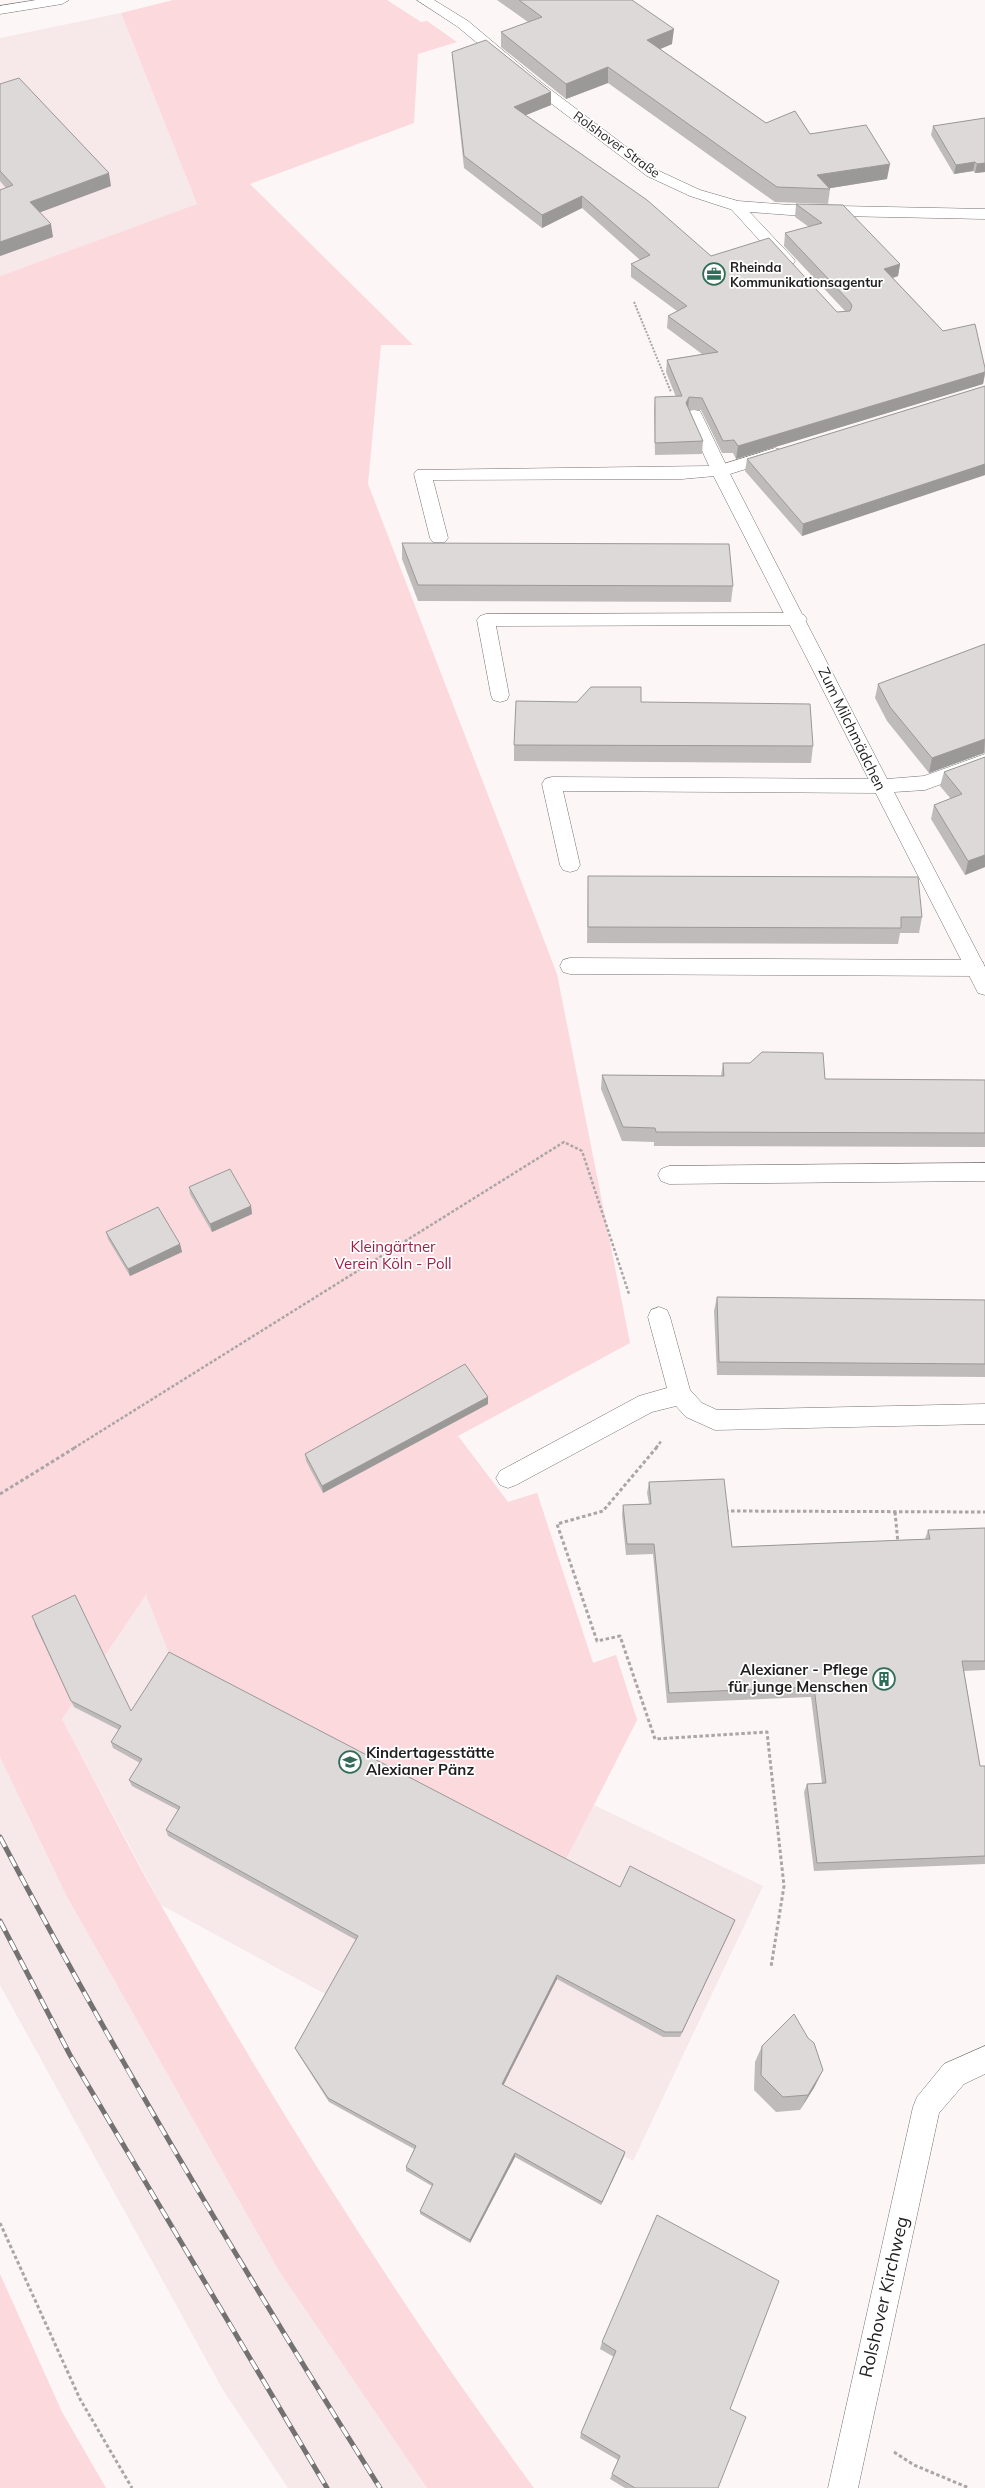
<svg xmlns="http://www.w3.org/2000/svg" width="985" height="2488" font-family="Mulish,sans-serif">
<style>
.built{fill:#f7e8e9}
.green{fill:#fbd9dd}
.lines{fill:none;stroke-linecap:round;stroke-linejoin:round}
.service-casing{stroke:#767172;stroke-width:1}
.minor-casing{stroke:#767172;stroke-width:1}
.tertiary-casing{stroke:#767172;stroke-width:1}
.path-far2{stroke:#aaa5a6;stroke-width:2;stroke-dasharray:2 1.5;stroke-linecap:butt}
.path-far1{stroke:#aaa5a6;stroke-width:2.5;stroke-dasharray:3 2;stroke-linecap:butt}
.path{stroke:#aaa5a6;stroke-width:3;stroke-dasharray:3.5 2.5;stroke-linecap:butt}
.service{fill:#fff;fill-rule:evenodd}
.minor{fill:#fff;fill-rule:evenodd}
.tertiary{fill:#fff;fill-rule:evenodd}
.rail-casing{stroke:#747171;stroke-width:5}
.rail{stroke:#fff;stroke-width:3.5;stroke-dasharray:11;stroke-linecap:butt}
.wall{fill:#bfbbbb}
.shaded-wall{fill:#9b9898}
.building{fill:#ded9d9;stroke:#9b9898}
.labels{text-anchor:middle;stroke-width:3.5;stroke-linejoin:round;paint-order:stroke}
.far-street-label{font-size:13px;fill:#201e1e;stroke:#fff}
.far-poi-label{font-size:13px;font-weight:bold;fill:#201e1e;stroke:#fff;text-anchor:start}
.street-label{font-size:15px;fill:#201e1e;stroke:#fff}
.park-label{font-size:15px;fill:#9b1f43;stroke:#fff}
.poi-label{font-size:15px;font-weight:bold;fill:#201e1e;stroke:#fff;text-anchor:end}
.near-street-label{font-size:18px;fill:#201e1e;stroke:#fff}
</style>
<rect width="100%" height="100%" fill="#fcf6f7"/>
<g class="built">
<polygon points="121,13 197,204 0,276 0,38"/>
<polygon points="457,1435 508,1502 537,1493 593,1663 616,1655 637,1720 594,1805 763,1886 633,2161 161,1905 62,1719 146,1595"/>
<polygon points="0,1757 66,1895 279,2271 427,2488 288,2488 223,2390 0,1985"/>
</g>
<g class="green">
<path d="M173,0H387L421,22L427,21L457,42L418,54L414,123L250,184L413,345H381L368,484L557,974L630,1343L458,1436L508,1502L537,1493L593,1663L616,1655L637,1720L564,1863L171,1658L146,1595L62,1719C95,1781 127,1845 162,1907C276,2107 398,2303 534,2488H427L279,2271L66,1895L0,1757V276L197,204L121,13Z"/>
<polygon points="0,2274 62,2412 106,2488 0,2488"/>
</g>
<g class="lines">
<g class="service-casing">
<g id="service">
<polygon points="736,201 741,203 793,258 795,261 793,264 781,264 731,209 728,206"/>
<polygon points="694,410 700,411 702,415 729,471 726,475 682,479 433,480 448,538 445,542 433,542 430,538 414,474 417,470 709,466 686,415 688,411"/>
<polygon points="798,613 804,615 807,619 804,623 798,625 496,626 509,695 507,700 500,702 493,700 491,695 477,620 480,616 486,614"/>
<polygon points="552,777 880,779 887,781 890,786 887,791 880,793 563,791 580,865 577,870 570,872 563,870 560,865 542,784 545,779"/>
<polygon points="570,958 976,960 983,962 985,970 983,974 976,976 570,974 563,972 560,966 563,960"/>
<polygon points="985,1163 985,1181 669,1184 661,1181 658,1175 661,1169 669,1166"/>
<polygon points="659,1307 667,1310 670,1317 690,1390 702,1403 717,1410 985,1404 985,1424 715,1430 686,1417 676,1406 652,1412 516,1485 508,1488 500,1485 496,1478 500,1471 639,1396 667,1388 648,1317 651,1310"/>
</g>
</g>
<g class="minor-casing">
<g id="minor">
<polygon points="417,0 434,0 468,21 542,83 657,170 700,190 738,201 790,205 985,209 985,219 790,215 736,211 690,196 647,176 532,89 458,27"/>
<polygon points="775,448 781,450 784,454 781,458 730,474 887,779 924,776 985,754 985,768 925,790 894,792 985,967 985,995 978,993 975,987 711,471 714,467"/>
</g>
</g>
<g class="tertiary-casing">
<g id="tertiary">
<polygon points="36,0 69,0 62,4 0,14 0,6"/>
<polygon points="985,2046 985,2074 964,2084 939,2113 858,2488 828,2488 913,2107 917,2097 944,2064"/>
</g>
</g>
<polyline class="path-far2" points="634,302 671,392"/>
<g class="path-far1">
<polyline points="74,1448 564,1142 582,1151 629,1294"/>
<polyline points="656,1448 662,1440"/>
</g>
<g class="path">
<polyline points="657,1447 603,1511 557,1524 597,1641 620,1636 655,1739 767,1732 784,1886 771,1967"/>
<polyline points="0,1494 76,1447"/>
<polyline points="725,1511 985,1512"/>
<polyline points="895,1512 898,1543"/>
<polyline points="0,2223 80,2399 132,2488"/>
<polyline points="894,2452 914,2465 969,2488"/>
</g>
<use href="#service" class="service"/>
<use href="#minor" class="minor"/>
<use href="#tertiary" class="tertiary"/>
<g class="rail-casing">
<g id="rail">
<path d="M0,1837C117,2060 246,2275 380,2488"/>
<polyline points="0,1921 70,2055 327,2488"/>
</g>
</g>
<use href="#rail" class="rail"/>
</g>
<g class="wall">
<polygon points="497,0 632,0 672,44 660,49 766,123 810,134 887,179 830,188 830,189 828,204 775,202 608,83 566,99 501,47 501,32 528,22"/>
<polygon points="452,52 551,92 551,105 525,115 711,256 837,312 845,311 784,246 785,233 809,227 795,217 796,204 900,264 898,276 893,278 943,331 985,368 985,375 983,384 736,459 733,453 722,453 701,410 689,410 703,441 702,454 655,455 654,410 655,397 676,397 666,372 667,360 702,354 667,328 668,316 677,311 631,277 631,264 640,260 582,208 542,228 464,168 453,65"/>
<polygon points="0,84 111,186 40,212 53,237 0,256 0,190 6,188 0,181"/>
<polygon points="985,118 985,172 975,173 973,171 954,174 931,135 933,126"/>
<polygon points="985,386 985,475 802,536 745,471 747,459"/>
<polygon points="402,543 733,586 731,602 418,601 402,559"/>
<polygon points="985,644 985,753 984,753 929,773 887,721 875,698 878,684"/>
<polygon points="641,702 813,746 811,763 514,761 514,745"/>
<polygon points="985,757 985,867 965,875 931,819 934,805 951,799 940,786 944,772"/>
<polygon points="588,876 922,917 919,933 900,933 898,944 587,943"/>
<polygon points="723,1063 825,1079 985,1080 985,1147 654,1146 654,1142 622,1141 601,1089 602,1075 721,1076"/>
<polygon points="189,1187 251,1206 252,1214 212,1232 190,1194"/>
<polygon points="106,1232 180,1244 182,1252 130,1276 108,1239"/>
<polygon points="717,1297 985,1300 985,1377 717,1375 714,1311"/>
<polygon points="488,1404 323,1493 306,1461 305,1454"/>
<polygon points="649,1482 732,1547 925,1539 928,1530 985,1528 985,1670 964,1671 980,1766 985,1766 985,1864 814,1871 804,1792 807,1784 822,1783 811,1697 667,1703 653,1554 626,1555 622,1515 623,1505 649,1504 647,1493"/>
<polygon points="34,1623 131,1711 620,1887 735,1920 733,1925 680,2037 663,2037 557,1979 503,2085 624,2156 601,2205 515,2157 470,2243 420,2214 420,2211 432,2186 406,2171 406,2167 414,2149 329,2102 297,2052 295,2048 356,1940 168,1836 166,1830 178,1810 132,1786 129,1780 140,1763 113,1748 111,1742 119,1730 74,1707"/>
<polygon points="762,2046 815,2086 800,2110 776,2112 754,2090 755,2062"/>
<polygon points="602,2342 730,2409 718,2488 625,2488 610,2479 618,2460 580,2438 581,2433 614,2357 600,2349"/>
</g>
<g class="shaded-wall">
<polygon points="674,29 672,44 646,55 647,40"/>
<polygon points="608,67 608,83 566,99 566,84"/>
<polygon points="551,92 551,105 514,120 514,107"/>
<polygon points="975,162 973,171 954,174 956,165"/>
<polygon points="985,163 985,172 975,173 977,164"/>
<polygon points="890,164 887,179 825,189 817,175"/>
<polygon points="109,173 111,186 33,215 30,202"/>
<polygon points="582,196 582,208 542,228 542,215"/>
<polygon points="51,224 53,237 0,256 0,242"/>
<polygon points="900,264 898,276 882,281 884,269"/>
<polygon points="985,372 983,384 736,459 738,446"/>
<polygon points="689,397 688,410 686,403"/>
<polygon points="985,464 985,475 802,536 803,524"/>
<polygon points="985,739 984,753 929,773 932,758"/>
<polygon points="985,855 985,867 965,875 968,861"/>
<polygon points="251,1206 252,1214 212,1232 210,1224"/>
<polygon points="180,1244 182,1252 130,1276 128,1269"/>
<polygon points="488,1397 488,1404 323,1493 322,1486"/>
<polygon points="735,1920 733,1925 680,2037 682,2032"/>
<polygon points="557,1975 557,1979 502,2088 502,2084"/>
<polygon points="823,2070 815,2086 800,2110 808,2095"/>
<polygon points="625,2152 624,2156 601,2205 602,2202"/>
<polygon points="515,2153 515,2157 470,2243 470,2240"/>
</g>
<g class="building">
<polygon points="519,0 632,0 674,29 647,40 766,123 795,111 810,134 866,125 890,164 817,175 830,189 777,187 608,67 566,84 501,32 542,17"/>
<polygon points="486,40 551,92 514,107 647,200 711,256 769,238 837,312 850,311 852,306 850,302 785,233 822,223 796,204 843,205 900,264 884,269 943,331 975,324 985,368 985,372 738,446 734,440 723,441 702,398 689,397 686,403 703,441 655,443 655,397 682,396 667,360 718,352 668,316 687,306 631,264 650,255 582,196 542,215 464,156 452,52"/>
<polygon points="19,78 109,173 30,202 51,224 0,242 0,190 13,185 0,171 0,84"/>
<polygon points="985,118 985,163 977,164 975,162 956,165 933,126"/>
<polygon points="985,386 985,464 803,524 747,459"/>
<polygon points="402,543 729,544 733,586 418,585"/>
<polygon points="985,644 985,739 932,758 890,707 878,684"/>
<polygon points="591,687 641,687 641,702 810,704 813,746 514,745 516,701 577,702"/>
<polygon points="985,757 985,855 968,861 934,805 962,794 944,772"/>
<polygon points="588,876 918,877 922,917 901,917 901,928 588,927"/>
<polygon points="762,1052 823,1053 825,1079 985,1080 985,1133 656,1132 655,1128 623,1127 602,1075 724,1076 723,1063 750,1063"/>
<polygon points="230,1169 251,1206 210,1224 189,1187"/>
<polygon points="158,1207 180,1244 128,1269 106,1232"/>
<polygon points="717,1297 985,1300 985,1364 719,1362"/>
<polygon points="465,1364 488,1397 322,1486 305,1454"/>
<polygon points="724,1479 732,1547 930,1539 928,1530 985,1528 985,1661 962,1661 980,1766 985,1766 985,1856 817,1863 807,1784 826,1783 814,1687 669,1693 654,1544 627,1544 623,1505 651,1504 649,1482"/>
<polygon points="75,1595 131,1711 169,1652 620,1887 630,1866 735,1920 682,2032 665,2032 557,1975 502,2084 625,2152 602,2202 515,2153 470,2240 420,2211 433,2184 406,2167 416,2146 328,2098 295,2048 358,1936 166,1830 180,1807 129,1780 142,1759 111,1742 121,1726 71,1701 32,1616"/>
<polygon points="794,2014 808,2038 814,2043 823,2070 808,2095 783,2097 761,2075 762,2046"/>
<polygon points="657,2215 779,2281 730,2409 746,2417 718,2488 635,2488 612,2474 620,2456 581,2433 616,2351 602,2342"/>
</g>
<defs>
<g id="office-ring" transform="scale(1.15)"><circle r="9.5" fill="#fff" stroke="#306c58" stroke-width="1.5"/><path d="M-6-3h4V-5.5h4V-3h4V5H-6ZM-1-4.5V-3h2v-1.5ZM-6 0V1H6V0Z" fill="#306c58"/></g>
<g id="building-ring" transform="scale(1.15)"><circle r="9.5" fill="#fff" stroke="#306c58" stroke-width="1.5"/><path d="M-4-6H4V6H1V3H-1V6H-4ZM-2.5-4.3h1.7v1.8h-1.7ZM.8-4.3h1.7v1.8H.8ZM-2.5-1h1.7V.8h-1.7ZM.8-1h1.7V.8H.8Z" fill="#306c58"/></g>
<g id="school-ring" transform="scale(1.15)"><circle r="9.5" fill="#fff" stroke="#306c58" stroke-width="1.5"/><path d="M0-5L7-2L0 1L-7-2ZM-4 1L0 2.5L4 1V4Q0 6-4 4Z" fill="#306c58"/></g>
</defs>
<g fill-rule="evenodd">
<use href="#office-ring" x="714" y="274"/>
<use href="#building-ring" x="884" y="1679"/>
<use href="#school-ring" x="350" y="1762"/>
</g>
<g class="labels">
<g class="far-street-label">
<text transform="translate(617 144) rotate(36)" y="5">Rolshover Straße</text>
</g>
<g class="far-poi-label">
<text x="730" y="272">Rheinda<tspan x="730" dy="15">Kommunikationsagentur</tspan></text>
</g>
<g class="street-label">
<text transform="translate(852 729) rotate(64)" y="5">Zum Milchmädchen</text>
</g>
<g class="park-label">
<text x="393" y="1252">Kleingärtner<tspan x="393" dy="17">Verein Köln - Poll</tspan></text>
</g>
<g class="poi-label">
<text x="868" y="1675">Alexianer - Pflege<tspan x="868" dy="17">für junge Menschen</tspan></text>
<text x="366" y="1758" text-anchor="start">Kindertagesstätte<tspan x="366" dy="17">Alexianer Pänz</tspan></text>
</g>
<g class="near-street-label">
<text transform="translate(884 2297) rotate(-77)" y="6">Rolshover Kirchweg</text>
</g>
</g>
</svg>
